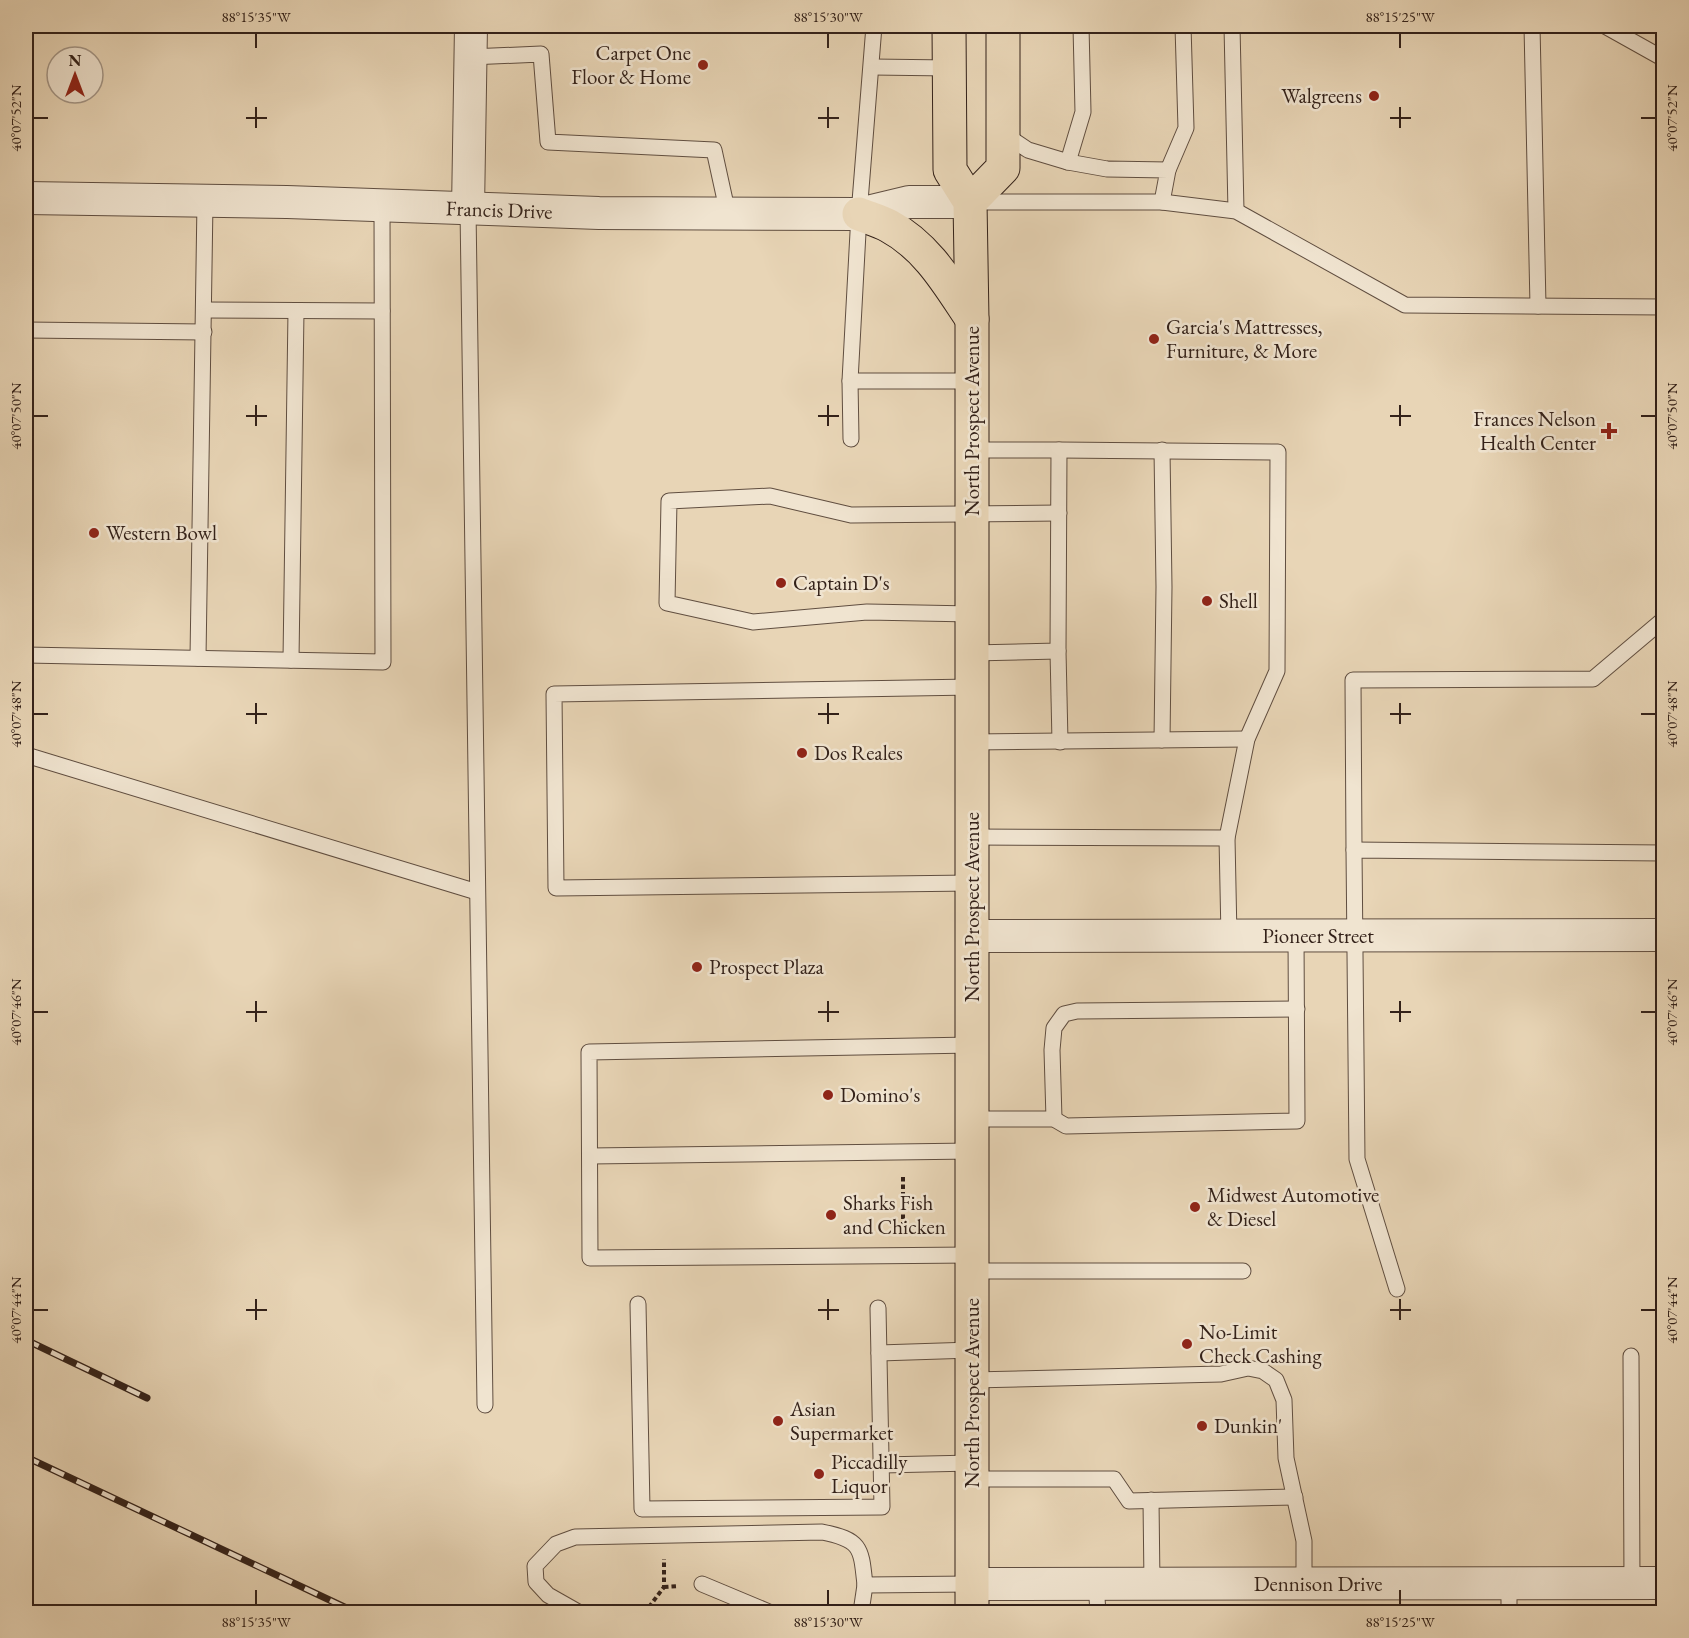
<svg xmlns="http://www.w3.org/2000/svg" width="1689" height="1638" font-family="'EB Garamond',serif">
<style>
.lines{fill:none;stroke-linecap:round;stroke-linejoin:round}
.service-casing{stroke:#604e40;stroke-width:17}
.minor-casing{stroke:#604e40;stroke-width:34}
.primary-casing{stroke:#332119;stroke-width:35}
.path{stroke:#332119;stroke-width:4;stroke-dasharray:4.5 3;stroke-linecap:butt}
.service{stroke:#f0e4d0;stroke-width:15}
.minor{stroke:#f0e4d0;stroke-width:32}
.primary{stroke:#e8d5b6;stroke-width:33}
.rail-casing{stroke:#332119;stroke-width:7}
.rail{stroke:#f0e4d0;stroke-width:4.5;stroke-dasharray:14;stroke-linecap:butt}
.ticks{fill:none;stroke:#332119;stroke-width:2}
.poi-dot{fill:#8f2418;stroke:#f0e4d0;stroke-width:2}
.labels{text-anchor:middle;stroke-width:5;stroke-linejoin:round;paint-order:stroke}
.poi-label{font-size:21px;fill:#332119;stroke:#f0e4d0;text-anchor:start}
.street-label{font-size:21px;fill:#332119;stroke:#f0e4d0}
.neatline{fill:none;stroke:#332119;stroke-width:2}
.ticks-label{font-size:15px;text-anchor:middle;fill:#332119}
</style>
<rect width="100%" height="100%" fill="#e8d5b6"/>
<filter id="stains"><feTurbulence type="fractalNoise" baseFrequency=".00333" numOctaves="4"/><feColorMatrix values="0 0 0 0 .2 0 0 0 0 .09 0 0 0 0 .02 0 0 0 .5 -.17"/></filter>
<radialGradient id="worn" r=".72"><stop offset=".6" stop-color="#630" stop-opacity="0"/><stop offset="1" stop-color="#630" stop-opacity=".3"/></radialGradient>
<g class="lines">
<g class="service-casing">
<g id="service">
<polyline points="1232,26 1236,211"/>
<polyline points="1532,26 1538,306"/>
<polyline points="1605,26 1664,59"/>
<polyline points="470,57 541,54 548,142 714,150 728,214"/>
<polyline points="872,67 950,68"/>
<polyline points="1004,134 1028,150 1068,162 1107,169 1168,170 1162,202"/>
<polyline points="1068,162 1083,112 1081,26"/>
<polyline points="1168,170 1186,128 1183,26"/>
<polyline points="975,202 1162,202 1236,211 1405,305 1664,307"/>
<polyline points="468,209 485,1405"/>
<polyline points="204,310 382,311"/>
<polyline points="26,330 204,332"/>
<polyline points="850,381 972,381"/>
<polyline points="851,439 850,381 859,214 874,26"/>
<polyline points="972,450 1059,450 1058,651 972,653"/>
<polyline points="1059,450 1278,452 1277,671 1247,739 1227,838 1229,937"/>
<polyline points="972,614 867,612 753,622 667,603 669,501 770,496 851,515 1059,513"/>
<polyline points="1058,651 1060,742"/>
<polyline points="26,655 383,662 382,206"/>
<polyline points="198,658 205,202"/>
<polyline points="291,660 296,311"/>
<polyline points="972,687 554,694 556,888 972,883"/>
<polyline points="1162,740 1164,587 1162,450"/>
<polyline points="972,742 1247,739"/>
<polyline points="26,755 477,892"/>
<polyline points="972,837 1227,838"/>
<polyline points="1354,850 1353,680 1593,679 1664,619"/>
<polyline points="972,1045 589,1052 590,1258 972,1255"/>
<polyline points="972,1119 1054,1119 1066,1126 1297,1121 1296,936"/>
<polyline points="1054,1119 1052,1050 1054,1028 1064,1014 1077,1011 1297,1009"/>
<polyline points="590,1156 972,1151"/>
<polyline points="972,1271 1243,1271"/>
<polyline points="1397,1289 1357,1159 1354,850 1664,853"/>
<polyline points="638,1304 642,1509 882,1507 878,1308"/>
<polyline points="879,1353 972,1350"/>
<polyline points="1631,1356 1632,1583"/>
<polyline points="972,1380 1221,1374 1248,1368 1263,1371 1276,1380 1284,1400 1286,1458 1304,1541 1304,1584"/>
<polyline points="882,1465 972,1463"/>
<polyline points="972,1479 1114,1479 1129,1501 1295,1497"/>
<polyline points="1151,1500 1152,1584"/>
<polyline points="1509,1583 1509,1612"/>
<polyline points="702,1584 769,1612"/>
<polyline points="1096,1584 1098,1612"/>
<path d="M578,1612L548,1595L536,1582L535,1566L556,1544L575,1537L822,1532C862,1540 861,1548 865,1585L972,1584"/>
<polyline points="861,1612 865,1585"/>
</g>
</g>
<g class="minor-casing">
<g id="minor">
<polyline points="26,198 287,202 599,213 859,214 909,202 970,202"/>
<polyline points="468,209 471,26"/>
<polyline points="972,936 1664,935"/>
<polyline points="972,1584 1664,1583"/>
</g>
</g>
<g class="primary-casing">
<g id="primary">
<polyline points="949,26 950,170 970,202 972,319 972,1612"/>
<polyline points="970,202 1003,168 1003,26"/>
<path d="M859,214C869,218 880,221 889,226C928,247 949,285 972,319"/>
</g>
</g>
<g class="path">
<polyline points="903,1177 903,1233"/>
<polyline points="664,1587 678,1586"/>
<polyline points="649,1607 664,1587 664,1559"/>
</g>
<use href="#service" class="service"/>
<use href="#minor" class="minor"/>
<use href="#primary" class="primary"/>
<g class="rail-casing">
<g id="rail">
<polyline points="26,1340 147,1398"/>
<polyline points="26,1457 355,1612"/>
</g>
</g>
<use href="#rail" class="rail"/>
</g>
<path class="ticks" d="M256,33V48M828,33V48M1400,33V48M256,107V128M828,107V128M1400,107V128M33,118H48M246,118H267M818,118H839M1390,118H1411M1641,118H1656M256,405V426M828,405V426M1400,405V426M33,416H48M246,416H267M818,416H839M1390,416H1411M1641,416H1656M256,703V724M828,703V724M1400,703V724M33,714H48M246,714H267M818,714H839M1390,714H1411M1641,714H1656M256,1001V1022M828,1001V1022M1400,1001V1022M33,1012H48M246,1012H267M818,1012H839M1390,1012H1411M1641,1012H1656M256,1299V1320M828,1299V1320M1400,1299V1320M33,1310H48M246,1310H267M818,1310H839M1390,1310H1411M1641,1310H1656M256,1590V1605M828,1590V1605M1400,1590V1605"/>
<g class="poi-dot">
<circle cx="703" cy="65" r="6"/>
<circle cx="1374" cy="96" r="6"/>
<circle cx="1154" cy="339" r="6"/>
<path d="M1606 422h6v6h6v6h-6v6h-6v-6h-6v-6h6z"/>
<circle cx="94" cy="533" r="6"/>
<circle cx="781" cy="583" r="6"/>
<circle cx="1207" cy="601" r="6"/>
<circle cx="802" cy="753" r="6"/>
<circle cx="697" cy="967" r="6"/>
<circle cx="828" cy="1095" r="6"/>
<circle cx="1195" cy="1207" r="6"/>
<circle cx="831" cy="1215" r="6"/>
<circle cx="1187" cy="1344" r="6"/>
<circle cx="778" cy="1421" r="6"/>
<circle cx="1202" cy="1426" r="6"/>
<circle cx="819" cy="1474" r="6"/>
</g>
<g class="labels">
<g class="poi-label">
<text x="691" y="60" text-anchor="end">Carpet One<tspan x="691" dy="24">Floor &amp; Home</tspan></text>
<text x="1362" y="103" text-anchor="end">Walgreens</text>
<text x="1166" y="334">Garcia's Mattresses,<tspan x="1166" dy="24">Furniture, &amp; More</tspan></text>
<text x="1596" y="426" text-anchor="end">Frances Nelson<tspan x="1596" dy="24">Health Center</tspan></text>
<text x="106" y="540">Western Bowl</text>
<text x="793" y="590">Captain D's</text>
<text x="1219" y="608">Shell</text>
<text x="814" y="760">Dos Reales</text>
<text x="709" y="974">Prospect Plaza</text>
<text x="840" y="1102">Domino's</text>
<text x="1207" y="1202">Midwest Automotive<tspan x="1207" dy="24">&amp; Diesel</tspan></text>
<text x="843" y="1210">Sharks Fish<tspan x="843" dy="24">and Chicken</tspan></text>
<text x="1199" y="1339">No-Limit<tspan x="1199" dy="24">Check Cashing</tspan></text>
<text x="790" y="1416">Asian<tspan x="790" dy="24">Supermarket</tspan></text>
<text x="1214" y="1433">Dunkin'</text>
<text x="831" y="1469">Piccadilly<tspan x="831" dy="24">Liquor</tspan></text>
</g>
<g class="street-label">
<text transform="translate(499 210) rotate(2)" y="7">Francis Drive</text>
<text transform="translate(972 421) rotate(-90)" y="7">North Prospect Avenue</text>
<text transform="translate(972 907) rotate(-90)" y="7">North Prospect Avenue</text>
<text x="1318" y="943">Pioneer Street</text>
<text transform="translate(972 1393) rotate(-90)" y="7">North Prospect Avenue</text>
<text x="1318" y="1591">Dennison Drive</text>
</g>
</g>
<rect width="1689" height="1638" fill="none" stroke="#e8d5b6" stroke-width="66"/>
<g transform="translate(75 75)"><circle r="28" fill="#f0e4d0" stroke="#a49687" stroke-width="1.5"/>
<path d="M0-4.5L10 22L0 15L-10 22Z" fill="#8f2418"/>
<text y="-9" font-size="16" font-weight="bold" text-anchor="middle" fill="#332119">N</text>
</g>
<rect x="33" y="33" width="1623" height="1572" class="neatline"/>
<g class="ticks-label">
<text x="256" y="22">88°15'35"W</text>
<text x="828" y="22">88°15'30"W</text>
<text x="1400" y="22">88°15'25"W</text>
<text transform="translate(16 118) rotate(-90)" y="5">40°07'52"N</text>
<text transform="translate(1672 118) rotate(-90)" y="5">40°07'52"N</text>
<text transform="translate(16 416) rotate(-90)" y="5">40°07'50"N</text>
<text transform="translate(1672 416) rotate(-90)" y="5">40°07'50"N</text>
<text transform="translate(16 714) rotate(-90)" y="5">40°07'48"N</text>
<text transform="translate(1672 714) rotate(-90)" y="5">40°07'48"N</text>
<text transform="translate(16 1012) rotate(-90)" y="5">40°07'46"N</text>
<text transform="translate(1672 1012) rotate(-90)" y="5">40°07'46"N</text>
<text transform="translate(16 1310) rotate(-90)" y="5">40°07'44"N</text>
<text transform="translate(1672 1310) rotate(-90)" y="5">40°07'44"N</text>
<text x="256" y="1627">88°15'35"W</text>
<text x="828" y="1627">88°15'30"W</text>
<text x="1400" y="1627">88°15'25"W</text>
</g>
<rect width="100%" height="100%" filter="url(#stains)"/>
<rect width="100%" height="100%" fill="url(#worn)"/>
</svg>
